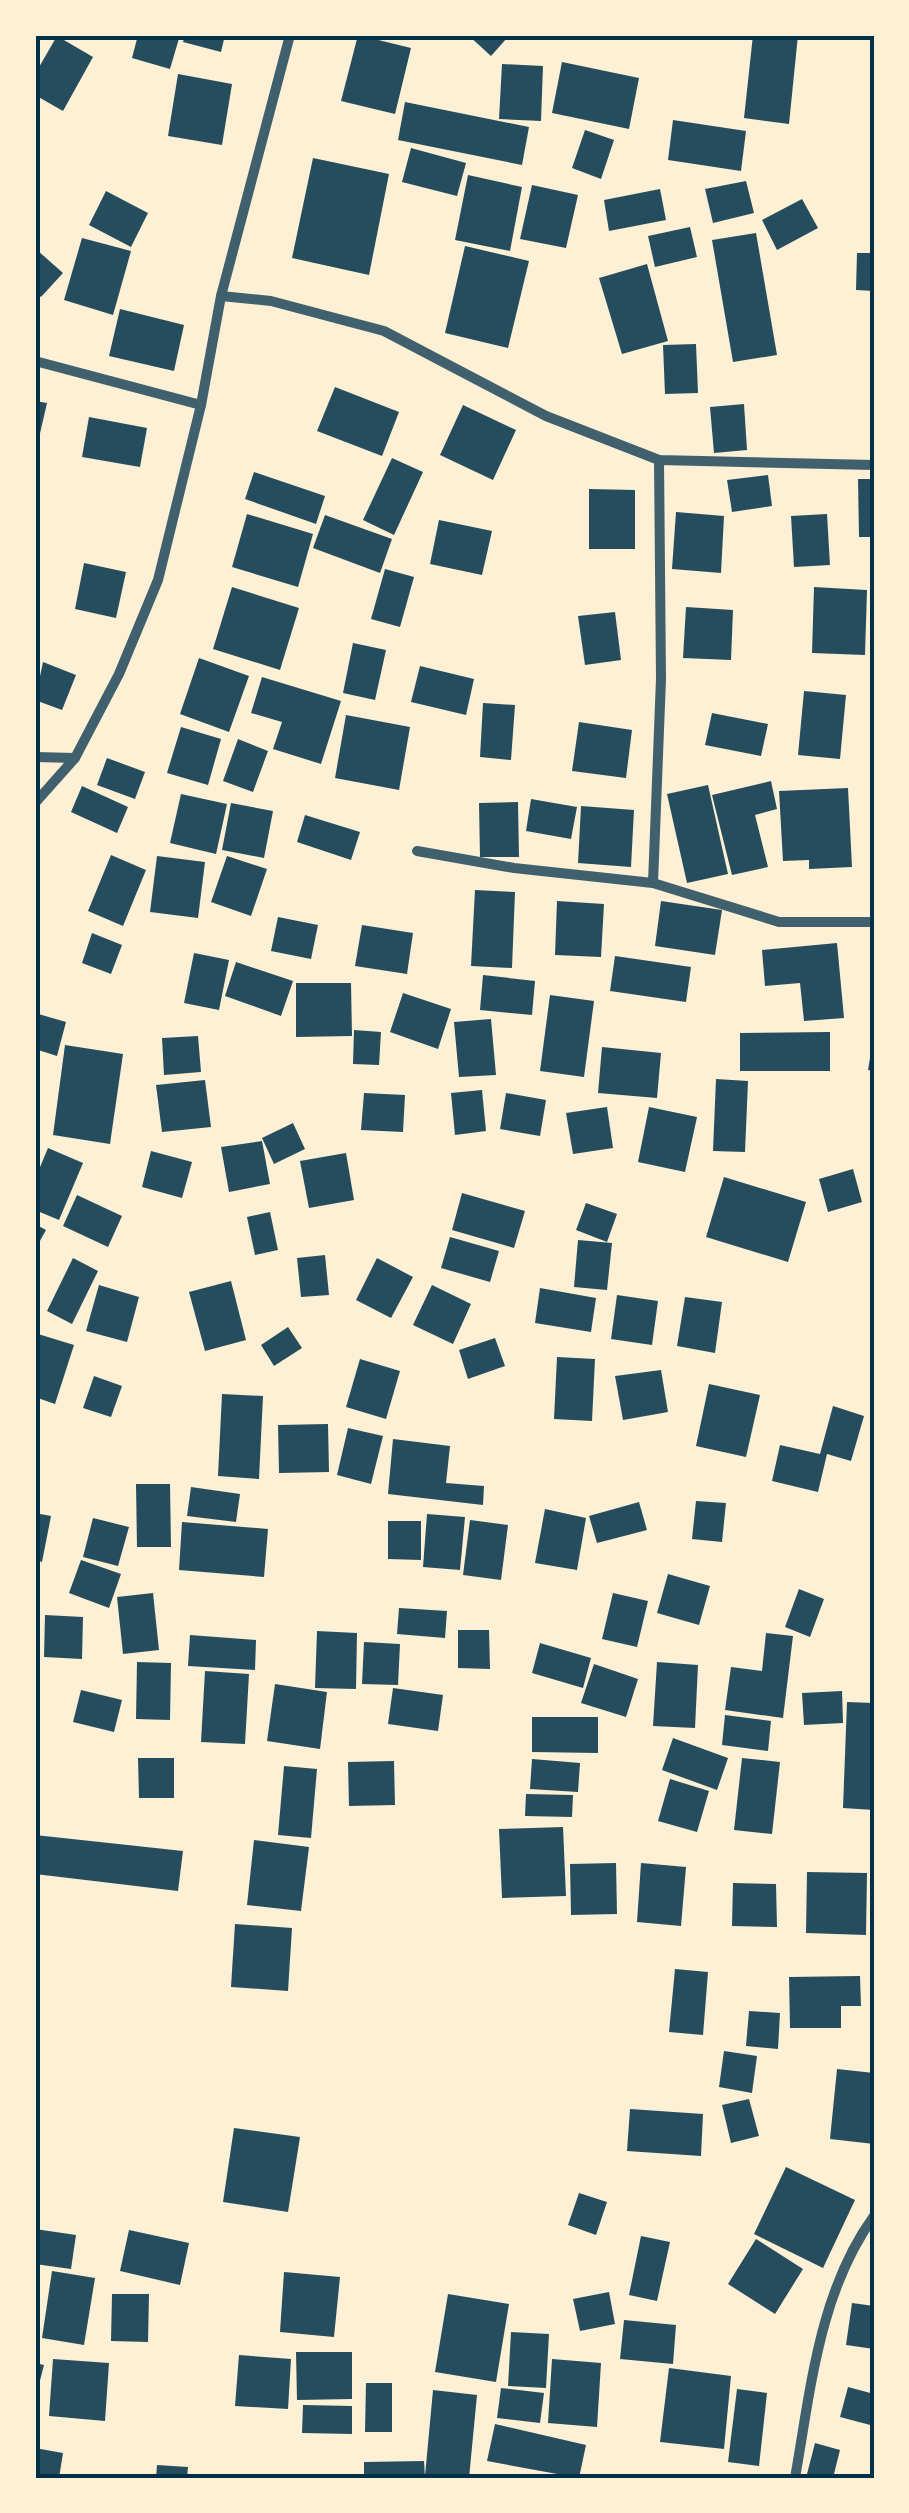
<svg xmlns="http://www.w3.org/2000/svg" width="909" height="2513" font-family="'Titillium Web',sans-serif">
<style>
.building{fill:#264d5e}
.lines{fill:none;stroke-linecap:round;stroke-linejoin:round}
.minor{stroke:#3f606c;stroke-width:10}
.neatline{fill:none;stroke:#003049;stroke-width:4}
</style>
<rect width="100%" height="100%" fill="#fdf0d5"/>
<g class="building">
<polygon points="138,35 180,35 170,69 132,58"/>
<polygon points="185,35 225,35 221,52 183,42"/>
<polygon points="358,35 411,48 395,114 341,101"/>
<polygon points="468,35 504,35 507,38 491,56"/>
<polygon points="753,35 798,35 789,124 744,118"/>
<polygon points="57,36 93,57 63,111 35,95 35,74"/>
<polygon points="562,62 639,78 629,129 552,113"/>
<polygon points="502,64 543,66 541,121 499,119"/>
<polygon points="178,74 232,84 222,145 168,136"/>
<polygon points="405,102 529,127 522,165 398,140"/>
<polygon points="673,120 746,131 741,171 668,160"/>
<polygon points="585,130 614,140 601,179 572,168"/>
<polygon points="411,148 466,163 457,196 402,182"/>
<polygon points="313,158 389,174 369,275 292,258"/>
<polygon points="468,175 522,187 510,251 455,240"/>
<polygon points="746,181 754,213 713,223 705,189"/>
<polygon points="532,185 578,195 566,248 520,239"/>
<polygon points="660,189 666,220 609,231 604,200"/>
<polygon points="106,191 148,213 131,247 89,225"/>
<polygon points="802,199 818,228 777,250 762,220"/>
<polygon points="690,227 697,257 655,267 648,236"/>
<polygon points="756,233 777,355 733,362 712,240"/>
<polygon points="82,238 131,251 113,315 64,300"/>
<polygon points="465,246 529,261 508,348 445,333"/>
<polygon points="37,250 63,273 41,297 35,292"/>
<polygon points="857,253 874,253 874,291 856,290"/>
<polygon points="647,264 668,341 622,354 599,278"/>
<polygon points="120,309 184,325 174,371 109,356"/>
<polygon points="696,344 698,393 665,394 663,345"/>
<polygon points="335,387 399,412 382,456 317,431"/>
<polygon points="35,401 47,403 38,442 35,442"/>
<polygon points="744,404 747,450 714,453 710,407"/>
<polygon points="463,405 516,430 493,480 440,455"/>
<polygon points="89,417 147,428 140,467 82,457"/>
<polygon points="392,458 423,472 394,535 363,520"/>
<polygon points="254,472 325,496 316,524 245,499"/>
<polygon points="768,475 772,506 732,512 727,480"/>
<polygon points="858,479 874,479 874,537 859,537"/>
<polygon points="589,489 635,490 635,549 589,549"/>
<polygon points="676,512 724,516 721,573 672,569"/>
<polygon points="247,514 313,534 298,587 232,567"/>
<polygon points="827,514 830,565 794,567 791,516"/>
<polygon points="325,515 392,539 380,573 313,548"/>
<polygon points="439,520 492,531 482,575 430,564"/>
<polygon points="84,563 126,572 116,618 75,609"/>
<polygon points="385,569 414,577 400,627 371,619"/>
<polygon points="232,587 299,608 280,670 213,649"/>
<polygon points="814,587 867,590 865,655 812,653"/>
<polygon points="686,607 733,610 731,660 683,658"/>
<polygon points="615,612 621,660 585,665 578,616"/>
<polygon points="353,643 386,650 375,700 343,693"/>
<polygon points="199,658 249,676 229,732 180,714"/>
<polygon points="43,662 76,675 62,710 35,700"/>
<polygon points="420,666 474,679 466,715 411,702"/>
<polygon points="262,677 341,701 321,764 273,749 282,722 251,713"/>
<polygon points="804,691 846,695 840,759 798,755"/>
<polygon points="483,703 515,705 511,760 480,757"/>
<polygon points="712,713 768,724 761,756 705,745"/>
<polygon points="346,715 410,727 399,790 335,778"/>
<polygon points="579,722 632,730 626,778 572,771"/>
<polygon points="181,727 221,739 208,785 167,773"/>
<polygon points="238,739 268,751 253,792 223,781"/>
<polygon points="107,758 145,772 135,799 97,785"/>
<polygon points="771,781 777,809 755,815 768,867 732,875 712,795"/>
<polygon points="708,785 728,874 687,883 667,794"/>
<polygon points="82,786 128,807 117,833 71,812"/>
<polygon points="848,788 852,867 809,869 809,860 783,861 779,791"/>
<polygon points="181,794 227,804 216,854 170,843"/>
<polygon points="531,799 577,807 571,839 526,831"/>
<polygon points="518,802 519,857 480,857 479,803"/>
<polygon points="231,803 273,811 264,858 222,850"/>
<polygon points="581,806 634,810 631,867 578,863"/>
<polygon points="305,815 360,832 351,860 297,842"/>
<polygon points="111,855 146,870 123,926 88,911"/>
<polygon points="157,856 205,862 198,918 150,912"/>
<polygon points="227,856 267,869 251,916 211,902"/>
<polygon points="475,890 515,892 512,968 471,966"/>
<polygon points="557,901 604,904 601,957 555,955"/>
<polygon points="661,901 722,910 715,955 655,946"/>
<polygon points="278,917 318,925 311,959 271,951"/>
<polygon points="362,925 413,933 407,974 355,966"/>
<polygon points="92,933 122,945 111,974 82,963"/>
<polygon points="837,943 844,1018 804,1021 800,983 765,986 762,950"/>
<polygon points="194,953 229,960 219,1010 184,1003"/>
<polygon points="615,956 691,967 686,1002 610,991"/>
<polygon points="236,962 293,981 281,1016 225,996"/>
<polygon points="483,975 535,981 532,1015 480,1010"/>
<polygon points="296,983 351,983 352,1036 296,1037"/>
<polygon points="403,993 451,1009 438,1049 390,1032"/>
<polygon points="550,995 594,1001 584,1077 540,1071"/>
<polygon points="35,1013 66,1022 57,1056 35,1049"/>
<polygon points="491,1019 496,1075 459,1077 454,1022"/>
<polygon points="354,1030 381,1032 379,1065 353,1064"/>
<polygon points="830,1032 830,1071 740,1071 740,1033"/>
<polygon points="198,1036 201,1072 164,1075 162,1038"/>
<polygon points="65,1045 123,1054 110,1144 53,1135"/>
<polygon points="872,1046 874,1046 874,1071 868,1070"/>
<polygon points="602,1047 661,1053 657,1098 598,1093"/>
<polygon points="716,1079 748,1081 745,1152 713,1151"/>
<polygon points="205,1080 211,1127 162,1132 156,1085"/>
<polygon points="482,1090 486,1131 455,1135 451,1093"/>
<polygon points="364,1093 405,1095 403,1132 361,1130"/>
<polygon points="506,1093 546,1100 540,1136 500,1129"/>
<polygon points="607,1107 613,1148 573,1154 566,1113"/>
<polygon points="649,1107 697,1117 685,1172 638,1162"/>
<polygon points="293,1123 305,1149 274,1164 262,1138"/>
<polygon points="262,1141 270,1184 229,1192 221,1147"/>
<polygon points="48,1148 83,1163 59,1220 35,1210 35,1179"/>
<polygon points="151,1151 192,1162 182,1198 142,1187"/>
<polygon points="346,1153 354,1200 309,1208 300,1161"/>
<polygon points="853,1169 862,1202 828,1212 819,1179"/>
<polygon points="724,1177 806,1202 788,1262 706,1237"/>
<polygon points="462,1193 525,1211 514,1248 452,1230"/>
<polygon points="77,1195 122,1216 108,1247 63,1226"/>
<polygon points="586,1203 617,1214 607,1242 576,1230"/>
<polygon points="270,1212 278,1250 255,1255 247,1217"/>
<polygon points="35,1224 46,1230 35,1250"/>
<polygon points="450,1237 499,1251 490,1282 441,1268"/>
<polygon points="578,1240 612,1243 607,1290 574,1287"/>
<polygon points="325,1255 329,1295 301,1297 297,1258"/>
<polygon points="73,1258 98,1271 72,1324 47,1311"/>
<polygon points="377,1258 413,1277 391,1318 356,1300"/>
<polygon points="231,1281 246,1340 205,1351 189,1292"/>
<polygon points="99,1285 139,1297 127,1342 86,1331"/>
<polygon points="432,1285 471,1304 453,1344 413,1325"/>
<polygon points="540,1288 596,1298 591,1332 535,1323"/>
<polygon points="617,1295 658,1301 652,1345 611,1339"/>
<polygon points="685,1297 722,1302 715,1353 677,1346"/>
<polygon points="288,1327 302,1348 274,1366 261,1345"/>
<polygon points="38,1334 74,1345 55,1404 35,1397"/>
<polygon points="495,1338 505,1366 468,1379 459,1350"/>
<polygon points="557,1357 595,1359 592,1421 554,1419"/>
<polygon points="360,1359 400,1371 386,1419 346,1407"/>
<polygon points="661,1370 668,1412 623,1420 615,1376"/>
<polygon points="94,1376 122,1386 111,1417 83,1408"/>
<polygon points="709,1384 760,1395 746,1457 696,1446"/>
<polygon points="222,1394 263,1396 259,1479 218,1476"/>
<polygon points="833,1406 864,1416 851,1461 827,1454 818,1492 772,1481 780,1445 820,1454"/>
<polygon points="328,1424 329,1472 279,1473 278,1425"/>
<polygon points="348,1428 383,1436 371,1484 337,1475"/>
<polygon points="393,1439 450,1446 446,1483 484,1486 483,1505 388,1494"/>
<polygon points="136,1484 170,1484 171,1547 137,1547"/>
<polygon points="191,1487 240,1494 236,1522 187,1516"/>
<polygon points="696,1501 726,1503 722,1542 692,1539"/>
<polygon points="639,1502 647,1530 597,1543 589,1516"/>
<polygon points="545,1509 586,1518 577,1570 535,1563"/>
<polygon points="35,1513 51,1516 42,1562 35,1560"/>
<polygon points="427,1514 465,1517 460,1570 423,1567"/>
<polygon points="93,1518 129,1527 118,1566 83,1557"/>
<polygon points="470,1520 508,1525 501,1580 463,1575"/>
<polygon points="388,1521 421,1521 421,1560 388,1559"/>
<polygon points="182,1522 268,1529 264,1577 179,1570"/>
<polygon points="81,1560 121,1574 109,1608 69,1593"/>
<polygon points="668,1574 710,1586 699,1625 657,1613"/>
<polygon points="799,1589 824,1599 810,1637 785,1627"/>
<polygon points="153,1593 159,1650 123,1654 117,1597"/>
<polygon points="613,1593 648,1601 637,1647 602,1639"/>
<polygon points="399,1608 447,1611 445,1638 397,1634"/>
<polygon points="45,1615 83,1617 82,1659 44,1657"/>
<polygon points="458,1630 489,1630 490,1669 458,1668"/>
<polygon points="317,1631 357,1633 356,1689 315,1688"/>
<polygon points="766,1633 793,1636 783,1718 725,1710 731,1667 762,1671"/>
<polygon points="190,1635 256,1640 255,1670 188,1666"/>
<polygon points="364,1642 400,1644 398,1685 362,1684"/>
<polygon points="540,1643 591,1658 583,1688 532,1673"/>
<polygon points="137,1662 171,1663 170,1720 136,1719"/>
<polygon points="657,1662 698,1665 695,1728 653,1726"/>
<polygon points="594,1664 638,1679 626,1717 581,1703"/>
<polygon points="205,1671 249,1674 245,1744 201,1742"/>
<polygon points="275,1684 327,1692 320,1749 267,1741"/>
<polygon points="393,1688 443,1695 438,1731 388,1724"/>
<polygon points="81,1690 122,1700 114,1732 73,1722"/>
<polygon points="842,1691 843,1723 804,1725 802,1693"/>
<polygon points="847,1702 874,1703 874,1810 843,1808"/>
<polygon points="725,1715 771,1721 768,1751 722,1745"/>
<polygon points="532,1717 598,1717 598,1753 532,1752"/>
<polygon points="673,1738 728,1758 717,1790 662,1770"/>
<polygon points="138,1758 174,1758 174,1798 139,1798"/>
<polygon points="742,1758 780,1762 772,1834 734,1830"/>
<polygon points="532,1759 580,1763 578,1792 530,1789"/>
<polygon points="394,1761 395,1805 349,1806 348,1762"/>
<polygon points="284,1766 317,1769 311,1838 278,1835"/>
<polygon points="670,1779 709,1791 697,1832 658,1821"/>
<polygon points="526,1794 573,1795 572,1817 525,1816"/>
<polygon points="563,1827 566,1896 502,1898 499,1829"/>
<polygon points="35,1835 183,1851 178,1891 35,1874"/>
<polygon points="254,1840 309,1847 301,1911 247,1905"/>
<polygon points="616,1863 617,1914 571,1915 570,1864"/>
<polygon points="641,1863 686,1867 681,1926 637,1922"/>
<polygon points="807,1872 867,1873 866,1935 806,1933"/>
<polygon points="733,1883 776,1884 777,1927 732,1926"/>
<polygon points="235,1924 292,1928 288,1991 231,1987"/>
<polygon points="675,1969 708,1972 703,2035 669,2032"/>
<polygon points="860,1976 861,2006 841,2006 841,2028 790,2028 789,1977"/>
<polygon points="749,2011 780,2013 778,2049 746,2046"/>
<polygon points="724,2051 757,2056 752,2093 719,2087"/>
<polygon points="837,2069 874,2073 874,2144 830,2139"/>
<polygon points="749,2099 759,2136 731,2143 722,2105"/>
<polygon points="630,2109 703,2114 701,2156 627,2151"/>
<polygon points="234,2128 300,2137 288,2212 223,2202"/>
<polygon points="786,2167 855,2200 823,2268 754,2234"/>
<polygon points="579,2193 607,2202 596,2235 568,2225"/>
<polygon points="35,2229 76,2235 71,2269 35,2264"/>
<polygon points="129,2230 189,2243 180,2285 120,2271"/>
<polygon points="641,2236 670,2242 657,2301 629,2295"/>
<polygon points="756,2239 803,2269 775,2314 728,2284"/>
<polygon points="52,2271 95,2278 84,2345 42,2338"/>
<polygon points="284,2272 340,2277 334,2337 280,2332"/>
<polygon points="609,2292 615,2324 580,2331 573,2299"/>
<polygon points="112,2294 149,2294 148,2342 111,2341"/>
<polygon points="448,2294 509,2304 496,2382 435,2372"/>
<polygon points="852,2303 874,2306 874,2349 846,2345"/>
<polygon points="624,2320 676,2325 673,2364 620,2359"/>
<polygon points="511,2332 549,2334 546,2388 508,2386"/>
<polygon points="296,2352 352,2352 352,2399 297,2400"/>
<polygon points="239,2355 291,2359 288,2409 235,2406"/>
<polygon points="53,2359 109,2363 105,2421 49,2416"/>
<polygon points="552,2359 601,2363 597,2427 548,2423"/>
<polygon points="35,2363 44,2365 36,2396 35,2396"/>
<polygon points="669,2368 731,2376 724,2449 660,2442"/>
<polygon points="366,2383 392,2383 392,2432 365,2432"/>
<polygon points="848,2387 874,2394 874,2426 840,2417"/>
<polygon points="501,2388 544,2393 540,2423 497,2418"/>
<polygon points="737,2389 767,2393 759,2466 728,2462"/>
<polygon points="433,2390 477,2395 469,2478 425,2476"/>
<polygon points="303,2405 352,2406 352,2434 302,2433"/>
<polygon points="495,2424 586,2445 579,2478 487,2461"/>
<polygon points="815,2443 840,2450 833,2478 806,2478"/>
<polygon points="35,2448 63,2453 59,2478 35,2478"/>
<polygon points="424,2461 425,2478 364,2478 364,2462"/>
<polygon points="157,2465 188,2467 187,2478 156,2478"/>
</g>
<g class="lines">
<g class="minor">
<polyline points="221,296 271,301 384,331 546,416 659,460 874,465"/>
<polyline points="35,361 201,405"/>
<polyline points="35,757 75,758"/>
<polyline points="35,803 75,758 119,674 158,580 201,405 221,296 290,35"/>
<polyline points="417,851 514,868 653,883 779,922 874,922"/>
<polyline points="653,883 661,679 659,460"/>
<path d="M795,2478C811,2388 819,2292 874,2216"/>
</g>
</g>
<rect width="909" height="2513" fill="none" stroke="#fdf0d5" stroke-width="75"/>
<rect x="38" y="38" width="834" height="2438" class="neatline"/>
</svg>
